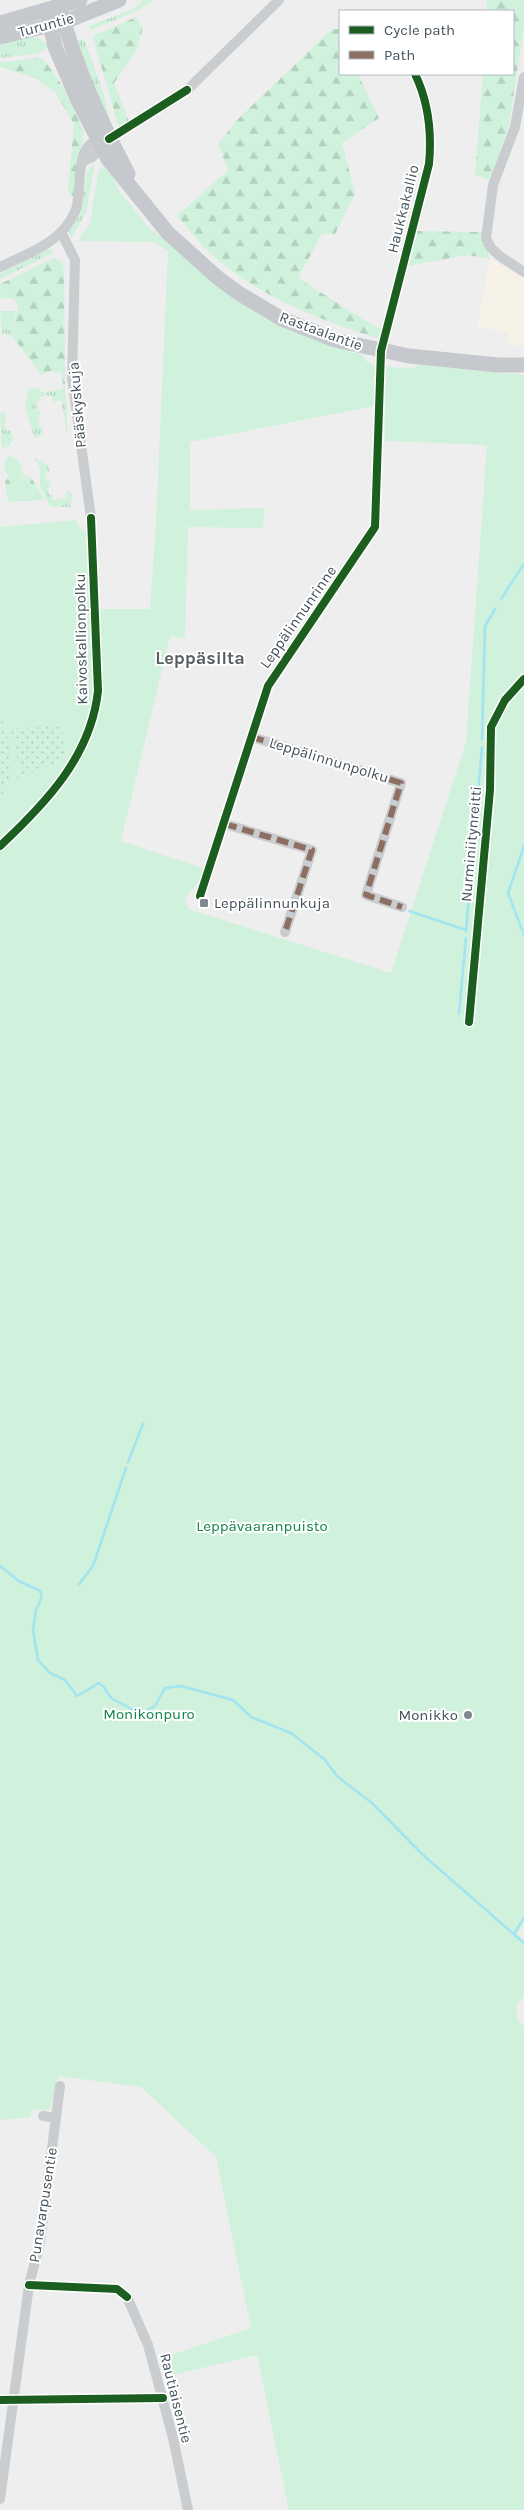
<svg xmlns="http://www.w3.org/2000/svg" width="524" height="2510" font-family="Karla,sans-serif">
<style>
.commercial{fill:#f7f2e8}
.grass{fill:url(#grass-tufts)}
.forest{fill:url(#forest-firs)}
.park{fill:#d0f1db}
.garden{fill:url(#garden-dots)}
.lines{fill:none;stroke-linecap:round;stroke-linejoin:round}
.stream{stroke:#a1e4f2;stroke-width:2.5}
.minor{stroke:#cacdcf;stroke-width:10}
.primary{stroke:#c5c9cd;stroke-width:15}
.quiet{stroke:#8d6e63;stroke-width:6;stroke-dasharray:12 6;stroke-linecap:butt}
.cycleway-casing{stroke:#fff;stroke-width:11}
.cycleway{stroke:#1b5e20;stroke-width:8}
.poi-dot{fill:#80898f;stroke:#fff;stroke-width:2}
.labels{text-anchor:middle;stroke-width:4;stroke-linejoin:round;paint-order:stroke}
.street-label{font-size:15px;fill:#44525c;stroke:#fff}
.poi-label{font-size:15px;fill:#44525c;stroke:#fff;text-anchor:start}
.park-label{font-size:15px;fill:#0e8446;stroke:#fff}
.quarter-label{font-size:18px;font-weight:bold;fill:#595e63;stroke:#fff}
</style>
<defs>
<pattern id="grass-tufts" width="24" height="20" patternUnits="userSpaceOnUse" patternTransform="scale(1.25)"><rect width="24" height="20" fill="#d0f1db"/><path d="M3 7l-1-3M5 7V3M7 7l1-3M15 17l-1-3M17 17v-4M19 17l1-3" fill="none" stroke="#b4d1be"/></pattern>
<pattern id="forest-firs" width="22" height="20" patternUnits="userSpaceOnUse" patternTransform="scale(1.25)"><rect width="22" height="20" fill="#d0f1db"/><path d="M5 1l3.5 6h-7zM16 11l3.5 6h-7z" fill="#b4d1be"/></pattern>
<pattern id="garden-dots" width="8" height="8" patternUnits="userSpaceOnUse" patternTransform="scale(1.25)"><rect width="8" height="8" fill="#d0f1db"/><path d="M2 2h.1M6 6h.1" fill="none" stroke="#b4d1be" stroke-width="1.8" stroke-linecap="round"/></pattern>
</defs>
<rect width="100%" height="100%" fill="#efeeee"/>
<polygon class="commercial" points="490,259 524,277 524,346 507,345 508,332 477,327"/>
<g class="grass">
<polygon points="143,0 153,0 139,10 91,30 89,26 133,9"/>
<polygon points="30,37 38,38 49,45 41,53 0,58 0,45"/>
<polygon points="84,39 103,92 113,131 76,41"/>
<polygon points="93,163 94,168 86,213 71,238 69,232 80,215 87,173"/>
<polygon points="51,248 53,253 0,279 0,273"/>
<polygon points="0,311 16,311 12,336 3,333 0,337 2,332"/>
<polygon points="36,388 45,393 65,388 68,439 61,400 53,402 51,395 39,397 39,402 36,403 37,411 40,410 41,417 38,418 39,427 42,426 43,433 35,439 25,407 29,389"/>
<polygon points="4,412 7,422 4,423 6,431 10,430 14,441 10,442 11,445 2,449 0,413"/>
<polygon points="34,457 45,464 48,464 49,471 45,472 47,480 50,480 51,486 48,487 49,495 52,495 53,500 67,498 66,491 69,491 73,495 70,507 50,507 40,486 40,468"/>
</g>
<g class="forest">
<polygon points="487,0 524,0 524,27 509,125 490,180 475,175 483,74 513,74 513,11 486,11"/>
<polygon points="136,17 143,28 137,50 114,83 130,124 119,128 93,38 95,35"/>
<path d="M332,29H340V74H358L379,118L342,143L355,193L335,234H322L298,278L374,326L383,329L380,339C319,320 262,298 213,256C200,245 189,229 177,216L228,170L218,144L237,120Z"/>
<path d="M39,58C53,62 77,113 82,128C85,135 80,141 84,147L74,198L68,192L74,124L55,92L33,77L0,67V62Z"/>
<polygon points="417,231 483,232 482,237 490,259 468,255 407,266"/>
<polygon points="54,258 62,262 64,269 65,388 63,388 62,373 50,371 41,375 12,336 18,306 15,300 10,298 0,299 0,284"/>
<polygon points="23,474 32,479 45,500 8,502 5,482 10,475 13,479 11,490 21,499 32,496 34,491"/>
</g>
<g class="park">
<path d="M104,167L112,176L119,191L149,228L171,244L205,276L276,324L323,343L363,355L367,362L376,365L375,406L190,442V510L265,508L263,528L188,527L185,638L170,636L121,841L206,869C200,884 192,886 185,900L188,909L391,973L466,742L487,445L385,441V367L414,368L419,365L524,375V1922L518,1935L524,1940V1996L516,2005L517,2019L524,2026V2510H289L257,2355L168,2376L162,2358L251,2328L216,2157L141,2087L58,2076L50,2110L32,2109L30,2117L0,2120V527L75,520C79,529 87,535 97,536L98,609H150L156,523L168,251L154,242L79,241L83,232L90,224L98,174L100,168Z"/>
<path d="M10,456C25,461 19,470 26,480C28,484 32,487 34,491L32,496L15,499L11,494L13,479L4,471L6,459Z"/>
</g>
<g class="garden">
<path d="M0,713C9,745 20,767 0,798Z"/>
<polygon points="61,726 66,760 17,778 19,765 10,729"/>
</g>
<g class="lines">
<g class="stream">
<polyline points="501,599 524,564"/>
<polyline points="482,739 485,626 495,609"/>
<polyline points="409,911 466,930"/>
<polyline points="522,930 508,893 524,846"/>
<polyline points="466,931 482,748"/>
<polyline points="523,933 524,936"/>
<polyline points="459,1013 466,938"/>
<polyline points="128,1462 143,1424"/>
<polyline points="0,1566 19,1581 40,1591 42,1597 36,1610 33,1630 38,1660 50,1673 65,1680 77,1696 99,1683 103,1686 111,1698 141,1714 155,1706 165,1688 181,1686 233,1700 251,1717 291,1733 324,1759 338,1777 372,1803 423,1855 524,1943"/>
<polyline points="79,1584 93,1566 126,1468"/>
<polyline points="514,1934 524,1918"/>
</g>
<g class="minor">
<polyline points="524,77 515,127 493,185 486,238 491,248 501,257 524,272"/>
<polyline points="187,90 279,0"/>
<polyline points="82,162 92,157 106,144"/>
<polyline points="62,234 75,260 72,378 91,518"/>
<path d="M0,267C29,253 61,243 75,212C84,193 71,142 103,139"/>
<polyline points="252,737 401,783 366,895 402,907"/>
<polyline points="225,824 312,850 285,932"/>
<path d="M200,896L268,686L375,527L381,351L429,164C432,132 429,103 415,74"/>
<polyline points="43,2116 56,2118"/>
<polyline points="127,2297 148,2345 173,2438 188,2510"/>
<polyline points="0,2499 29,2285 40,2242 60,2086"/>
</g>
<g class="primary">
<path d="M60,7C75,66 100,120 128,174"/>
<polyline points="47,11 55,47 77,98 108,159 168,233 218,278 240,294 282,319 335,340 409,356 498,365 524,365"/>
<polyline points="0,23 80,0"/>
<polyline points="0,37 64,22 119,0"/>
</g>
<g class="quiet">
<polyline points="252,737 401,783 366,895 402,907"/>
<polyline points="225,824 312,850 285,932"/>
</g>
<g class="cycleway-casing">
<g id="cycleway">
<polyline points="109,139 187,90"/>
<path d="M0,846C46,803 91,756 98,691L91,518"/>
<path d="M200,896L268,686L375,527L381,351L429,164C432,132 429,103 415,74"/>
<polyline points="469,1022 490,790 491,727 505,700 524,679"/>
<polyline points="29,2285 117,2289 127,2297"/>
<polyline points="0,2400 163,2398"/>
</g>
</g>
<use href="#cycleway" class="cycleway"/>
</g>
<g class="poi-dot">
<rect x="199" y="898" width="10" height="10" rx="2.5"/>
<circle cx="468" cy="1715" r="5"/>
</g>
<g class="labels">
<g class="street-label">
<text transform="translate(46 25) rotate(-15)" y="5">Turuntie</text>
<text transform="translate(403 209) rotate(-76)" y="5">Haukkakallio</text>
<text transform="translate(321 331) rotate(20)" y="5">Rastaalantie</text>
<text transform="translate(77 405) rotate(-95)" y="5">Pääskyskuja</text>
<text transform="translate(298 617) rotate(-55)" y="5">Leppälinnunrinne</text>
<text transform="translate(81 639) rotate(-91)" y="5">Kaivoskallionpolku</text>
<text transform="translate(329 760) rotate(17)" y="5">Leppälinnunpolku</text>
<text transform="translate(471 844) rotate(-85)" y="5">Nurminiitynreitti</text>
<text transform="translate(43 2205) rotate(-81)" y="5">Punavarpusentie</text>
<text transform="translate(176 2398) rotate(76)" y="5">Rautiaisentie</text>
</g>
<g class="poi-label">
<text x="214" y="908">Leppälinnunkuja</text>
<text x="458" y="1720" text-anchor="end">Monikko</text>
</g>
<g class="park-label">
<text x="262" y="1531">Leppävaaranpuisto</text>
<text x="149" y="1719">Monikonpuro</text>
</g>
<g class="quarter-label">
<text x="200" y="664">Leppäsilta</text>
</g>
</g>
<rect x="339" y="10" width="175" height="65" fill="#ffffff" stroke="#b4babe"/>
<rect x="349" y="26" width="25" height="8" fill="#1b5e20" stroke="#b4babe"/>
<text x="384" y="35" font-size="15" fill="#44525c">Cycle path</text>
<rect x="349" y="51" width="25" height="8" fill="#8d6e63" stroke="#b4babe"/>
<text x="384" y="60" font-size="15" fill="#44525c">Path</text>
</svg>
